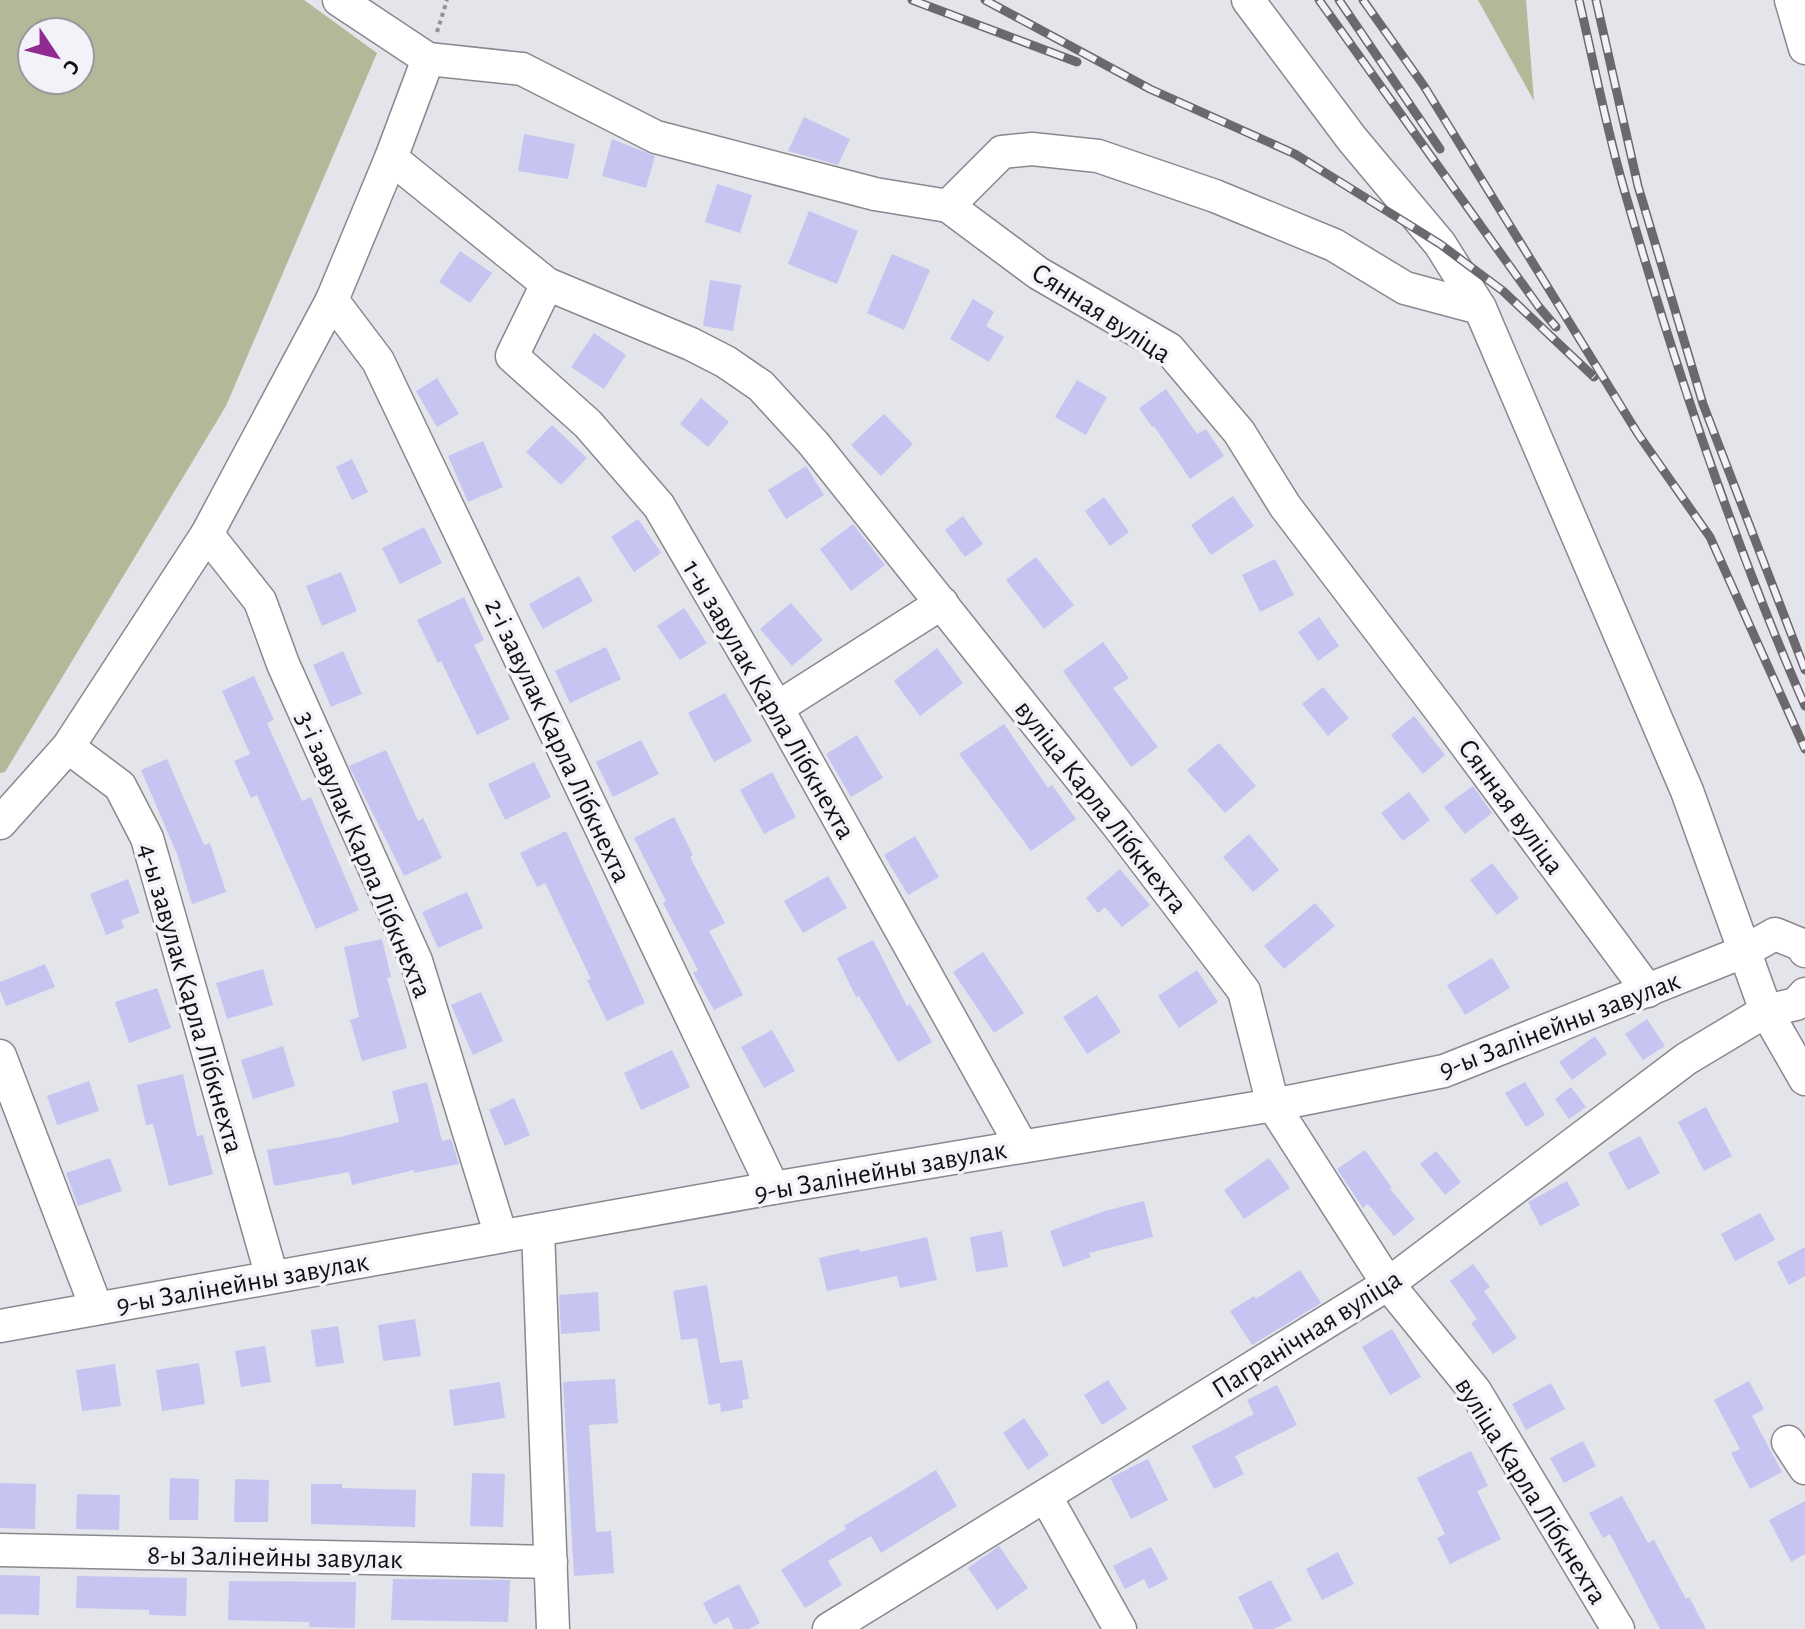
<svg xmlns="http://www.w3.org/2000/svg" width="1805" height="1629" font-family="'Alegreya Sans',sans-serif">
<style>
.green{fill:#b2b898;fill-rule:evenodd}
.building{fill:#c6c5f2}
.lines{fill:none;stroke-linecap:round;stroke-linejoin:round}
.minor-casing{stroke:#88888e;stroke-width:35}
.path{stroke:#919196;stroke-width:4;stroke-dasharray:4 4;stroke-linecap:butt}
.minor{stroke:#fff;stroke-width:32}
.rail-casing{stroke:#6a6a6e;stroke-width:9}
.rail{stroke:#f2f2f8;stroke-width:6;stroke-dasharray:18;stroke-linecap:butt}
.labels{text-anchor:middle;stroke-width:7;stroke-linejoin:round;paint-order:stroke}
.street-label{font-size:28px;fill:#121214;stroke:#f2f2f8}
</style>
<rect width="100%" height="100%" fill="#e4e4eb"/>
<g class="green">
<path d="M0,0H304L377,53L226,406L5,772L0,773ZM32,32H80V80H32Z"/>
<polygon points="1478,0 1526,0 1534,101"/>
</g>
<g class="building">
<polygon points="804,117 850,139 838,165 788,151"/>
<polygon points="524,134 575,144 568,179 518,171"/>
<polygon points="612,139 655,156 646,188 602,176"/>
<polygon points="717,184 752,195 740,233 705,222"/>
<polygon points="809,211 858,231 837,284 788,264"/>
<polygon points="460,251 492,273 470,303 439,282"/>
<polygon points="892,254 930,270 904,330 867,313"/>
<polygon points="710,280 741,285 733,331 703,326"/>
<polygon points="973,299 994,312 986,326 1004,337 989,362 950,339"/>
<polygon points="594,333 626,355 604,389 571,367"/>
<polygon points="437,378 459,414 437,427 416,391"/>
<polygon points="1077,380 1107,397 1086,435 1055,417"/>
<polygon points="1166,389 1197,434 1206,429 1224,456 1190,479 1154,426 1152,427 1139,408"/>
<polygon points="701,398 729,422 708,447 680,424"/>
<polygon points="884,414 913,444 881,476 851,445"/>
<polygon points="552,425 587,458 561,485 526,452"/>
<polygon points="483,441 503,487 468,502 448,456"/>
<polygon points="352,459 368,492 352,500 336,467"/>
<polygon points="806,466 824,495 786,519 768,490"/>
<polygon points="1233,496 1254,526 1211,555 1191,525"/>
<polygon points="1104,497 1129,532 1110,546 1085,511"/>
<polygon points="963,516 983,544 965,557 945,530"/>
<polygon points="638,519 661,553 634,572 611,537"/>
<polygon points="853,524 885,565 851,591 820,549"/>
<polygon points="424,527 442,563 400,584 382,548"/>
<polygon points="1036,557 1074,605 1044,629 1006,580"/>
<polygon points="1275,559 1294,595 1260,612 1242,575"/>
<polygon points="341,572 357,611 322,626 306,586"/>
<polygon points="579,576 593,601 543,629 529,604"/>
<polygon points="464,597 484,640 474,645 510,719 477,735 441,661 438,663 417,620"/>
<polygon points="791,603 823,640 792,666 760,629"/>
<polygon points="684,608 707,643 680,660 657,626"/>
<polygon points="1319,617 1339,646 1318,661 1298,632"/>
<polygon points="1103,642 1129,678 1113,688 1158,747 1131,767 1063,671"/>
<polygon points="606,647 621,679 570,703 555,671"/>
<polygon points="937,648 963,683 920,716 894,681"/>
<polygon points="343,651 362,694 331,707 313,665"/>
<polygon points="254,676 274,720 267,723 302,801 311,797 359,910 316,929 257,795 251,798 234,761 250,754 222,691"/>
<polygon points="1323,687 1349,718 1328,736 1302,704"/>
<polygon points="725,693 752,741 714,762 688,713"/>
<polygon points="1414,716 1445,755 1423,774 1391,735"/>
<polygon points="1004,724 1048,788 1052,785 1076,819 1031,851 959,754"/>
<polygon points="857,735 883,778 851,797 826,754"/>
<polygon points="641,740 659,774 613,797 596,762"/>
<polygon points="1219,743 1256,786 1225,813 1187,770"/>
<polygon points="386,750 418,821 423,818 442,858 404,876 349,766"/>
<polygon points="167,759 204,845 210,843 226,892 192,904 177,854 141,770"/>
<polygon points="534,762 551,797 505,820 488,784"/>
<polygon points="772,772 796,817 764,834 740,790"/>
<polygon points="1473,786 1492,813 1465,834 1444,807"/>
<polygon points="1409,792 1430,820 1403,841 1381,813"/>
<polygon points="674,817 693,855 690,857 725,923 709,931 743,995 714,1010 693,973 698,970 663,903 666,901 634,838"/>
<polygon points="566,831 645,1003 607,1021 587,980 591,979 545,883 537,887 520,853"/>
<polygon points="1249,834 1279,870 1253,892 1223,857"/>
<polygon points="915,836 939,877 908,895 884,855"/>
<polygon points="1492,863 1519,898 1497,915 1470,880"/>
<polygon points="1120,869 1150,905 1122,927 1105,907 1098,913 1086,898"/>
<polygon points="828,876 847,908 803,933 784,901"/>
<polygon points="128,879 140,913 121,920 124,928 106,935 90,894"/>
<polygon points="467,892 483,928 438,948 422,912"/>
<polygon points="1315,903 1335,926 1284,969 1264,946"/>
<polygon points="382,939 391,977 387,978 407,1048 362,1061 350,1020 359,1017 344,947"/>
<polygon points="873,940 907,1006 910,1004 932,1042 898,1062 859,996 856,997 837,958"/>
<polygon points="983,952 1024,1013 994,1033 953,972"/>
<polygon points="1492,958 1510,988 1465,1015 1447,985"/>
<polygon points="45,964 55,987 6,1006 0,990 0,982"/>
<polygon points="263,969 273,1005 227,1019 216,983"/>
<polygon points="1197,970 1218,1002 1179,1028 1158,996"/>
<polygon points="157,988 171,1028 129,1043 115,1002"/>
<polygon points="481,992 503,1041 473,1055 451,1005"/>
<polygon points="1097,995 1121,1032 1087,1054 1063,1017"/>
<polygon points="1647,1019 1665,1046 1643,1060 1625,1034"/>
<polygon points="772,1030 795,1071 764,1088 741,1047"/>
<polygon points="1595,1036 1607,1054 1572,1080 1559,1062"/>
<polygon points="283,1046 295,1086 253,1099 241,1060"/>
<polygon points="672,1050 690,1087 641,1110 624,1073"/>
<polygon points="183,1074 197,1136 203,1135 213,1174 169,1186 153,1124 146,1125 137,1085"/>
<polygon points="89,1081 99,1111 57,1125 47,1096"/>
<polygon points="427,1082 442,1141 451,1139 459,1164 414,1173 414,1170 352,1185 349,1172 274,1186 267,1150 340,1137 399,1122 392,1091"/>
<polygon points="1525,1082 1545,1115 1526,1127 1505,1093"/>
<polygon points="1571,1087 1586,1107 1569,1119 1555,1099"/>
<polygon points="514,1098 530,1135 505,1146 489,1110"/>
<polygon points="1706,1107 1732,1156 1704,1171 1678,1122"/>
<polygon points="1640,1136 1660,1173 1628,1190 1608,1153"/>
<polygon points="1365,1150 1392,1188 1390,1189 1415,1219 1394,1236 1368,1204 1363,1208 1337,1169"/>
<polygon points="1436,1151 1461,1182 1445,1195 1420,1164"/>
<polygon points="110,1158 122,1191 78,1206 66,1173"/>
<polygon points="1269,1158 1290,1188 1244,1219 1224,1190"/>
<polygon points="1567,1181 1580,1205 1540,1226 1528,1202"/>
<polygon points="1144,1201 1153,1237 1089,1253 1091,1257 1063,1267 1050,1231 1105,1211"/>
<polygon points="1760,1213 1775,1240 1735,1261 1721,1234"/>
<polygon points="1002,1231 1008,1267 976,1272 970,1237"/>
<polygon points="927,1237 937,1280 900,1288 897,1276 827,1291 819,1258 859,1249 860,1252"/>
<polygon points="1805,1247 1805,1276 1789,1285 1777,1262"/>
<polygon points="1473,1264 1490,1287 1484,1291 1517,1338 1493,1354 1471,1323 1477,1319 1450,1281"/>
<polygon points="1300,1270 1321,1303 1252,1345 1230,1311 1254,1296 1256,1299"/>
<polygon points="707,1285 720,1363 742,1360 749,1399 742,1400 743,1408 721,1412 720,1403 709,1405 697,1338 681,1340 673,1291"/>
<polygon points="598,1292 600,1331 561,1334 559,1295"/>
<polygon points="415,1319 421,1356 383,1361 378,1325"/>
<polygon points="338,1326 344,1363 316,1367 311,1330"/>
<polygon points="1392,1329 1421,1377 1390,1395 1362,1347"/>
<polygon points="265,1346 271,1382 241,1387 235,1351"/>
<polygon points="199,1363 205,1404 162,1411 156,1370"/>
<polygon points="115,1364 121,1406 82,1411 76,1370"/>
<polygon points="615,1379 618,1423 589,1425 596,1532 611,1531 614,1573 574,1576 563,1382"/>
<polygon points="1108,1380 1127,1409 1102,1425 1084,1395"/>
<polygon points="1749,1381 1764,1409 1752,1416 1782,1472 1750,1489 1731,1453 1740,1449 1714,1400"/>
<polygon points="500,1382 505,1418 454,1426 449,1390"/>
<polygon points="1551,1383 1565,1409 1526,1430 1512,1404"/>
<polygon points="1277,1385 1297,1425 1235,1456 1244,1474 1214,1489 1192,1446 1254,1414 1247,1400"/>
<polygon points="1024,1418 1049,1455 1028,1470 1003,1433"/>
<polygon points="1583,1441 1596,1466 1564,1483 1550,1458"/>
<polygon points="1471,1451 1488,1486 1477,1491 1501,1539 1450,1564 1437,1538 1445,1534 1417,1478"/>
<polygon points="1148,1459 1168,1500 1131,1519 1110,1478"/>
<polygon points="936,1470 957,1506 881,1553 871,1536 828,1561 842,1585 805,1608 781,1570 846,1529 844,1526"/>
<polygon points="472,1473 505,1474 503,1527 470,1526"/>
<polygon points="170,1478 199,1479 198,1520 169,1520"/>
<polygon points="235,1479 269,1480 268,1522 234,1522"/>
<polygon points="0,1483 36,1484 35,1529 0,1528"/>
<polygon points="311,1484 342,1484 342,1488 416,1490 415,1527 311,1524"/>
<polygon points="77,1494 120,1495 119,1530 76,1529"/>
<polygon points="1622,1496 1648,1543 1654,1540 1686,1599 1689,1597 1706,1629 1660,1629 1610,1534 1603,1538 1589,1513"/>
<polygon points="1805,1501 1805,1554 1791,1562 1769,1520"/>
<polygon points="999,1546 1028,1588 997,1610 968,1568"/>
<polygon points="1151,1547 1168,1579 1149,1589 1144,1579 1125,1589 1113,1566"/>
<polygon points="1338,1552 1354,1584 1322,1600 1306,1569"/>
<polygon points="0,1575 40,1576 39,1615 0,1614"/>
<polygon points="77,1576 187,1578 186,1616 149,1615 149,1610 76,1608"/>
<polygon points="393,1579 510,1580 508,1622 391,1620"/>
<polygon points="1271,1580 1292,1620 1274,1629 1254,1629 1238,1597"/>
<polygon points="229,1581 356,1582 355,1628 309,1627 309,1622 228,1620"/>
<polygon points="739,1584 760,1623 749,1629 734,1629 728,1617 714,1625 703,1603"/>
</g>
<g class="lines">
<g class="minor-casing">
<g id="minor">
<polyline points="339,0 428,59 522,69 656,137 875,194 948,206 1038,273 1169,349 1239,432 1285,506 1444,715 1648,991"/>
<polyline points="1248,0 1352,139 1440,244 1480,308 1687,791 1766,1011 1805,1079"/>
<polyline points="1791,0 1805,48"/>
<polyline points="391,158 547,284 691,344 726,362 761,386 814,444 1117,824 1244,991 1273,1105 1388,1284 1475,1391 1618,1629"/>
<polyline points="948,206 1002,152 1032,149 1098,156 1215,196 1334,245 1405,288 1480,308"/>
<polyline points="547,284 512,356 588,424 659,506 777,708 1021,1145"/>
<polyline points="332,300 378,361 773,1188"/>
<polyline points="207,534 260,601 283,664 416,961 501,1236"/>
<polyline points="777,708 942,603"/>
<polyline points="68,747 120,786 147,838 272,1277"/>
<polyline points="0,823 68,747 207,534 332,300 391,158 428,59"/>
<polyline points="0,1056 96,1307"/>
<polyline points="538,1230 553,1629"/>
<polyline points="0,1326 773,1188 1273,1105 1444,1071 1743,952 1775,934 1802,945 1805,951"/>
<polyline points="1788,1442 1805,1468"/>
<polyline points="1046,1497 1120,1629"/>
<polyline points="0,1550 551,1562"/>
<polyline points="829,1629 1388,1284 1686,1059 1766,1011 1796,1004 1805,994"/>
</g>
</g>
<polyline class="path" points="437,32 447,0"/>
<use href="#minor" class="minor"/>
<g class="rail-casing">
<g id="rail">
<polyline points="912,0 1077,62"/>
<polyline points="985,0 1150,89 1295,154 1440,244 1503,291 1594,377"/>
<polyline points="1319,0 1539,307 1556,327"/>
<polyline points="1339,0 1440,149"/>
<polyline points="1363,0 1424,86 1638,434 1710,537 1805,749"/>
<path d="M1579,0C1594,63 1606,127 1624,189C1674,364 1732,539 1805,706"/>
<polyline points="1596,0 1638,186 1703,404 1805,670"/>
</g>
</g>
<use href="#rail" class="rail"/>
</g>
<g class="labels">
<g class="street-label">
<text transform="translate(1102 312) rotate(33)" y="10">Сянная вуліца</text>
<text transform="translate(770 699) rotate(60)" y="10">1-ы завулак Карла Лібкнехта</text>
<text transform="translate(559 740) rotate(65)" y="10">2-і завулак Карла Лібкнехта</text>
<text transform="translate(1102 806) rotate(52)" y="10">вуліца Карла Лібкнехта</text>
<text transform="translate(1512 806) rotate(54)" y="10">Сянная вуліца</text>
<text transform="translate(365 854) rotate(67)" y="10">3-і завулак Карла Лібкнехта</text>
<text transform="translate(192 998) rotate(74)" y="10">4-ы завулак Карла Лібкнехта</text>
<text transform="translate(1559 1024) rotate(-21)" y="10">9-ы Залінейны завулак</text>
<text transform="translate(880 1170) rotate(-10)" y="10">9-ы Залінейны завулак</text>
<text transform="translate(242 1282) rotate(-10)" y="10">9-ы Залінейны завулак</text>
<text transform="translate(1306 1333) rotate(-32)" y="10">Пагранічная вуліца</text>
<text transform="translate(1532 1490) rotate(58)" y="10">вуліца Карла Лібкнехта</text>
<text transform="translate(275 1556) rotate(1)" y="10">8-ы Залінейны завулак</text>
</g>
</g>
<g transform="translate(56 56) rotate(125)"><circle r="38" fill="#f2f2f8" stroke="#98989d" stroke-width="2"/>
<path d="M0-6L14 30L0 20L-14 30Z" fill="#902b91"/>
<text y="-12" font-size="22" font-weight="bold" text-anchor="middle" fill="#121214">С</text>
</g>
</svg>
